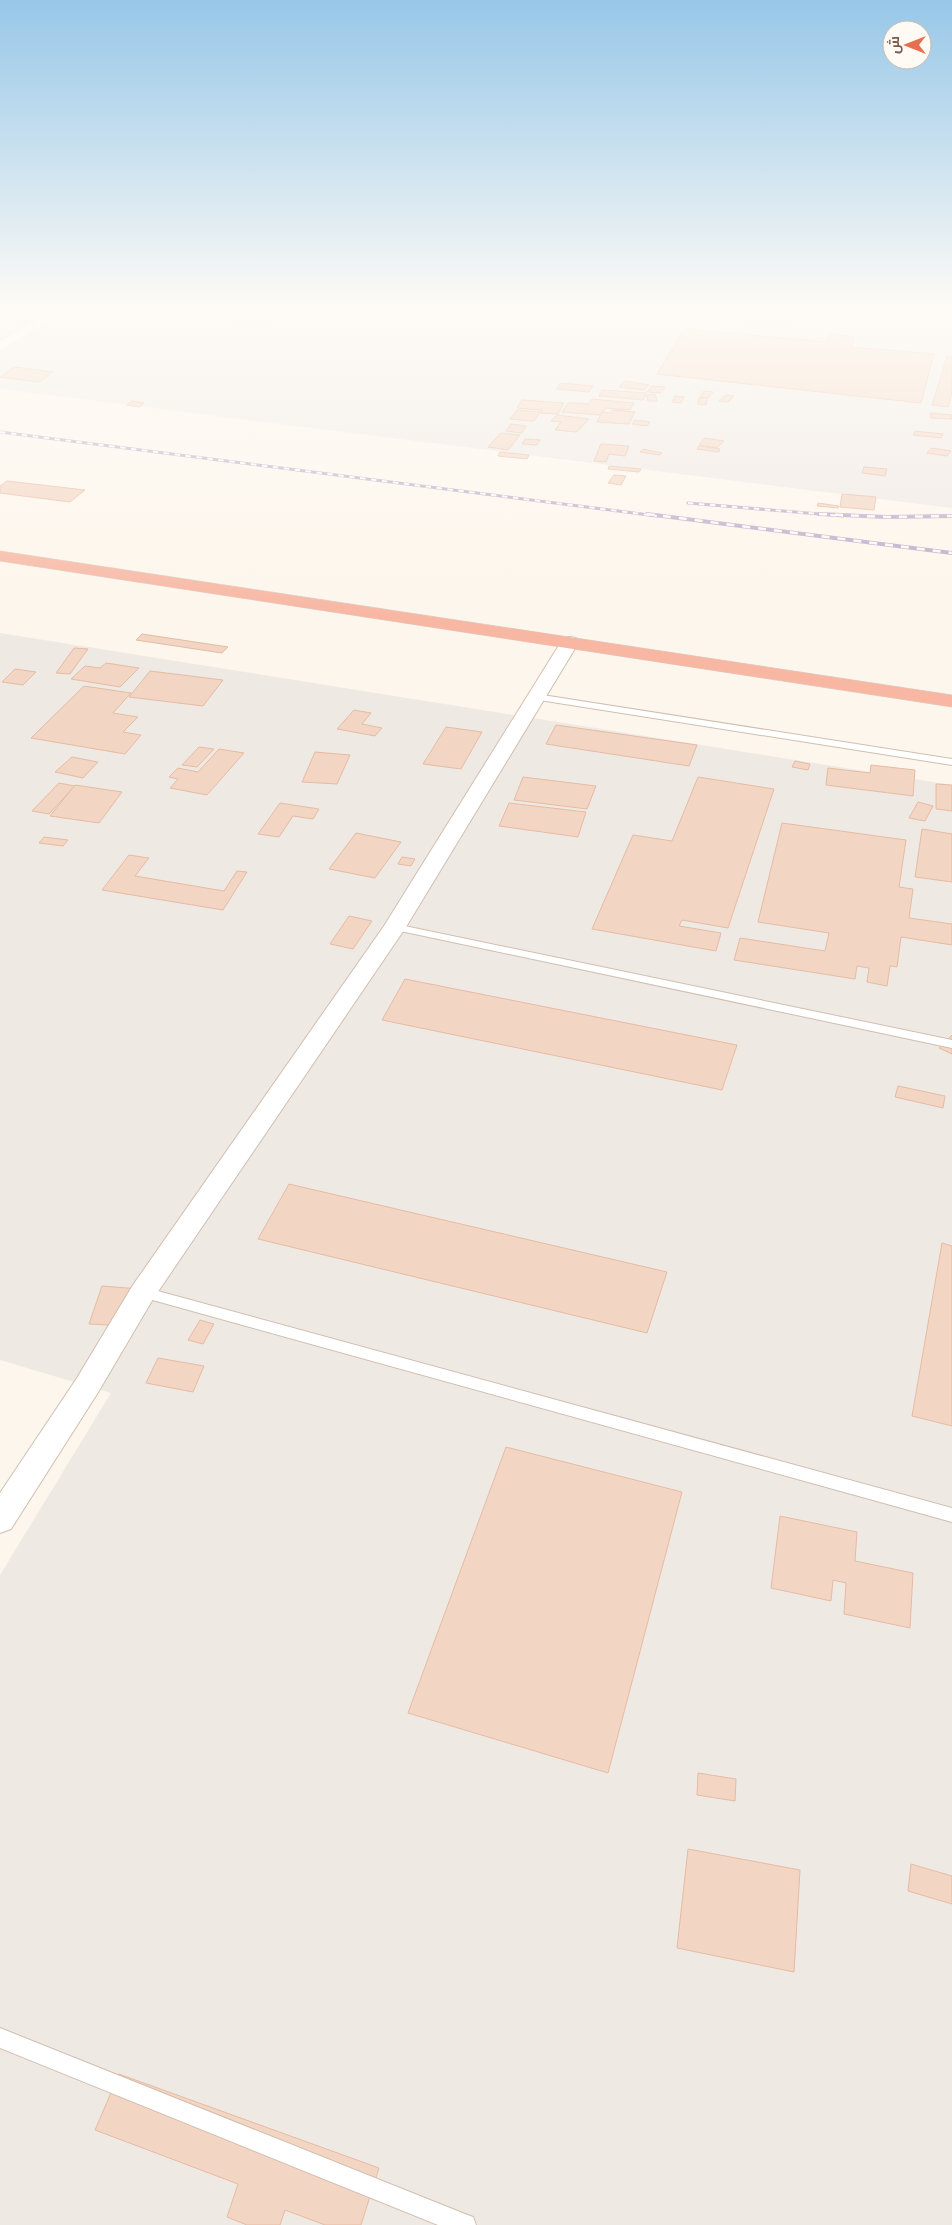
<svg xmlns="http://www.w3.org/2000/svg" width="952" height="2225" font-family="'Titillium Web',Cairo,sans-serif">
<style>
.industrial{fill:#efe9e4}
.building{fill:#f3d5c3;stroke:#e6bba3}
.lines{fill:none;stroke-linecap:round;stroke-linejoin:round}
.lane-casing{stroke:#d1beb0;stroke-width:2}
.street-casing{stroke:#d1beb0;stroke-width:2}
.secondary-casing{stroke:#d6c0b0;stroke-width:1}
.highway-casing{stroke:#dad1cd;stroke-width:1}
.lane{fill:#fff;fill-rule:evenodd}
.street{fill:#fff;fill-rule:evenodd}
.secondary{fill:#fff;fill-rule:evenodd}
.highway{fill:#f7b7a3;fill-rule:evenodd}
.rail-far1-casing{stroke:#b9a8c9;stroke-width:3}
.rail-casing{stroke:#b9a8c9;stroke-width:4}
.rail-far1{stroke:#fffaf3;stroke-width:2;stroke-dasharray:5.5;stroke-linecap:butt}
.rail{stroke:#fffaf3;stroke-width:2.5;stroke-dasharray:8;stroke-linecap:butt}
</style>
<rect width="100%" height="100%" fill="#fdf6ec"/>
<g class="industrial">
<polygon points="0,305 952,305 952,508 0,389"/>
<polygon points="0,633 952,785 952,2225 0,2225 0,1575 111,1393 0,1360"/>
</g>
<g class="building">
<polygon points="264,305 285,305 266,323 207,318 215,312 253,315"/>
<polygon points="424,305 450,307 438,318 412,316"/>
<polygon points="704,307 795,314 792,324 699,316"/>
<polygon points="685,329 827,342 830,334 855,337 851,347 934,354 921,403 657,374"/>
<polygon points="947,357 952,357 952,392 948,407 932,405"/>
<polygon points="14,367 53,372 39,382 0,377"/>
<polygon points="625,381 649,385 644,390 619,387"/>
<polygon points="560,383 593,386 589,392 557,389"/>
<polygon points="652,386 665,387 661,393 647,392"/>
<polygon points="602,390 646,393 643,400 599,396"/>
<polygon points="704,391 713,392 708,398 700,397"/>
<polygon points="655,394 657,401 648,401 646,395"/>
<polygon points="726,395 734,396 728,402 719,401"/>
<polygon points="675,396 684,397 681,403 672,402"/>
<polygon points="699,398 707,398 706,405 698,404"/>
<polygon points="592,399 634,403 630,410 605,408 601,415 562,412 568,403 588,404"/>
<polygon points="522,400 564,403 558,414 540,413 542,410 517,408"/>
<polygon points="132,401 144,403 139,407 127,405"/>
<polygon points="517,410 540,412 534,421 510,419"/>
<polygon points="613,410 635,412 629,424 597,422 602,412 611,413"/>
<polygon points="930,413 952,415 952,419 931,418"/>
<polygon points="557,415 589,419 577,432 555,430 561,422 551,421"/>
<polygon points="635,420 650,422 647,426 632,424"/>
<polygon points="511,424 526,426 522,433 506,431"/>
<polygon points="915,431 943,434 941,438 913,435"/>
<polygon points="501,433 520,435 508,450 488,447"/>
<polygon points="705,438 724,441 717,448 699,445"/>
<polygon points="525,439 540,440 537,445 522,444"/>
<polygon points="601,444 629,446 625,456 609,454 606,462 594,461"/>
<polygon points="699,446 720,449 719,452 697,449"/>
<polygon points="932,448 951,451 947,456 927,453"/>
<polygon points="643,449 662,453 659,455 640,452"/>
<polygon points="500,452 529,455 527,459 498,456"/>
<polygon points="609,466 641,469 639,472 608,469"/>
<polygon points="864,467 887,469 885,476 862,473"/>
<polygon points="614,475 626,476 621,485 608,483"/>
<polygon points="7,481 85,490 70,502 0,493 0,486"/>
<polygon points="842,494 876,497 874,510 840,507"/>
<polygon points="818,503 839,506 838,508 817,506"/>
<polygon points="142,634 228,647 222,653 136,640"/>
<polygon points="74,648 88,649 70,674 56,673"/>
<polygon points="106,663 139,668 120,687 71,679 85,666 100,668"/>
<polygon points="15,669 36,672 23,685 2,682"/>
<polygon points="150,671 223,680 203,706 129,697"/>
<polygon points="84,686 131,693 113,713 138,717 123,732 141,735 125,754 31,738"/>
<polygon points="354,710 371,713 362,724 382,728 375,736 337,729"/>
<polygon points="556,725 697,745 689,766 546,744"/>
<polygon points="446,727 482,732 461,769 423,764"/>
<polygon points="199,747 214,749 197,767 182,765"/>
<polygon points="219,749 244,753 207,795 170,788 178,779 169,777 178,768 198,772"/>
<polygon points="315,752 350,755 337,784 302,782"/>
<polygon points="72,757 98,762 83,778 55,772"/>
<polygon points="795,761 810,764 808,770 792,767"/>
<polygon points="871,765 915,770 913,796 826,785 828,768 870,773"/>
<polygon points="523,777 596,786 587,809 514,800"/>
<polygon points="698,777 774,789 728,928 682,920 679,926 721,933 716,951 592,929 633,835 672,841"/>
<polygon points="59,783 75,786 49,814 32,811"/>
<polygon points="936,784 952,785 952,811 936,809"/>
<polygon points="75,785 122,792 99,823 50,816"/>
<polygon points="918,802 933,806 925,821 909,818"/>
<polygon points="280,803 319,809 313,819 293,816 279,837 258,834"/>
<polygon points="509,803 586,812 578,837 499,826"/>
<polygon points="782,823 906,840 899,887 913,889 909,918 952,924 952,945 901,937 897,967 890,966 887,986 867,982 869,968 857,966 855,979 734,960 740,938 825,951 829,933 758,922"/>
<polygon points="922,829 952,834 952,882 915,877"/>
<polygon points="356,833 401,842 375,878 329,869"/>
<polygon points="44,837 68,840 63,846 39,843"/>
<polygon points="129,855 149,858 135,876 224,891 237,871 247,872 223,910 102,890"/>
<polygon points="402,857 415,859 411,866 398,864"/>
<polygon points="349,916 372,921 353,949 330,944"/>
<polygon points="405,979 737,1045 722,1090 382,1020"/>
<polygon points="952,1035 952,1054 939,1048"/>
<polygon points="898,1086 945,1096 943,1108 895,1097"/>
<polygon points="289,1184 667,1272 647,1333 258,1239"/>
<polygon points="942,1243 952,1246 952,1426 912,1416"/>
<polygon points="102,1286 140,1289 127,1326 89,1324"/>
<polygon points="200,1320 214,1324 203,1344 188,1340"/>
<polygon points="158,1358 204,1366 193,1392 146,1383"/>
<polygon points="506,1447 682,1492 608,1773 408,1713"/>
<polygon points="780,1516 857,1532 855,1561 913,1573 910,1628 844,1614 846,1583 833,1580 831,1601 771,1588"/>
<polygon points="698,1773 736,1779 735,1801 697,1795"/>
<polygon points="688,1849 800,1870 794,1972 677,1948"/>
<polygon points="911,1864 952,1876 952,1904 908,1891"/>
<polygon points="119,2074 379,2168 361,2225 325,2225 285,2210 280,2225 247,2225 227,2217 238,2184 95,2130"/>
</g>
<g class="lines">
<g class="lane-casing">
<g id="lane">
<polygon points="536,694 952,759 952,765 533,699 533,695"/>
<polygon points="395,924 952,1040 952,1048 391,929 390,927 391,925"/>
<polygon points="143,1287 952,1508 952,1522 138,1296 136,1292 138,1288"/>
<polygon points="0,2028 465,2214 473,2217 476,2225 438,2225 0,2048"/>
</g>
</g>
<g class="street-casing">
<polygon id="street" points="570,637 576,638 579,642 406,927 153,1299 97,1394 11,1529 0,1533 0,1493 77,1378 133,1285 384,926 561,642 564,638"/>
</g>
<g class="secondary-casing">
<polygon id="secondary" points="62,305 77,305 0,351 0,341"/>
</g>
<g class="highway-casing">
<polygon id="highway" points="0,551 952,695 952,707 0,561"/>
</g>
<use href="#lane" class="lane"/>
<use href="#street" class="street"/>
<use href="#secondary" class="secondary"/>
<use href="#highway" class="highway"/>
<g class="rail-far1-casing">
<g id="rail-far1">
<polyline points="0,432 657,516"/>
<polyline points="688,503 843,516"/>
</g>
</g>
<g class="rail-casing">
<g id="rail">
<polyline points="647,514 952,553"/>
<polyline points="819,514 886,517 952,516"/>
</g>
</g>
<use href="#rail-far1" class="rail-far1"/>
<use href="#rail" class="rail"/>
</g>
<linearGradient id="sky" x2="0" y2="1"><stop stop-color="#97c7e8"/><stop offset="0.5" stop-color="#fefbf6"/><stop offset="1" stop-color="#fefbf6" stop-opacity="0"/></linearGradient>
<rect width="952" height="616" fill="url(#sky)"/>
<g transform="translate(907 45) rotate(270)"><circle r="24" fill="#fffaf3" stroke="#cabbb1"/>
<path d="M0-4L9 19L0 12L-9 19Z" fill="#e76f51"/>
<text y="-8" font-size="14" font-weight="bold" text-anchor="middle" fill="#7a5c4d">ش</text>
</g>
</svg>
